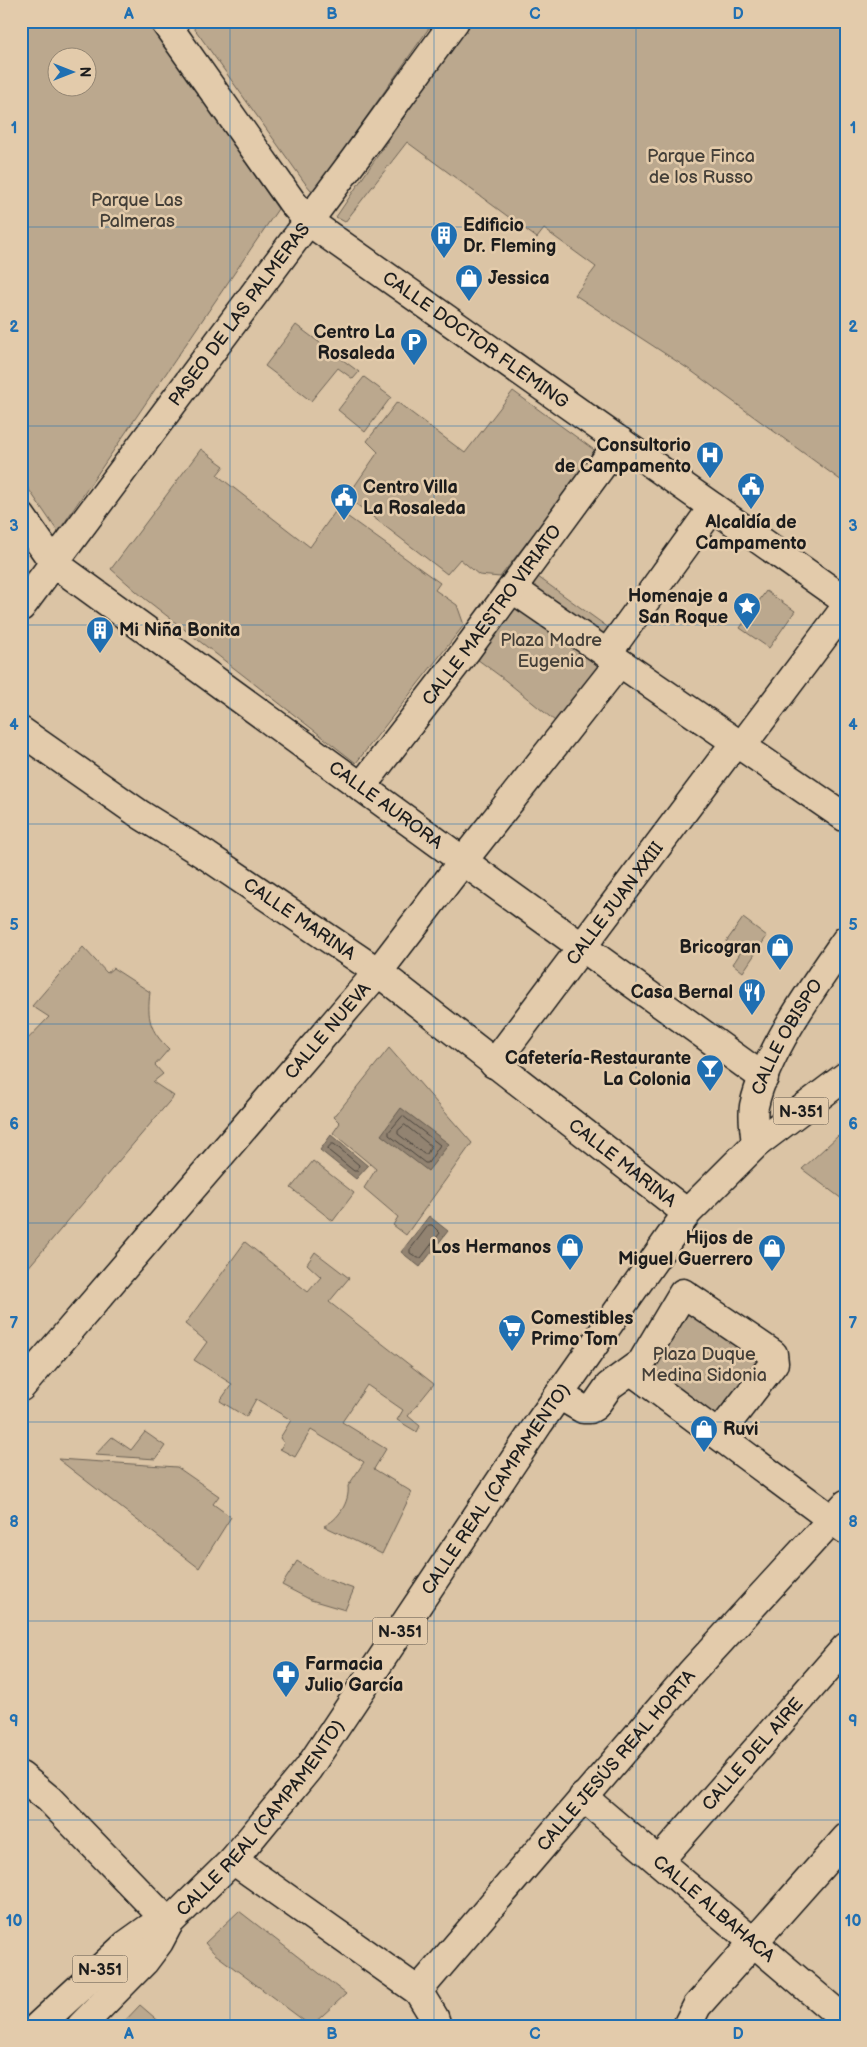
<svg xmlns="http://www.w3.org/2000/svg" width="867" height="2047" font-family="'Balsamiq Sans',sans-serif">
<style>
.green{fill:#bba88e;stroke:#6c6255;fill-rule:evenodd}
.water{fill:#928371;stroke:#635a4f}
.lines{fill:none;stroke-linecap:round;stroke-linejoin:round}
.shore{stroke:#4b453e;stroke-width:1}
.minor-casing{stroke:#1c1c1c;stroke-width:31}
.highway-casing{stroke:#1c1c1c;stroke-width:31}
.minor{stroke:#e3cbab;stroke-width:28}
.highway{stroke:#e3cbab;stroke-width:28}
.grid{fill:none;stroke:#1f6fb2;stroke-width:1;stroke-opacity:0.55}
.labels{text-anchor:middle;stroke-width:5;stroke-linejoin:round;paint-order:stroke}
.shield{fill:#e3cbab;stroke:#585047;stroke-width:1}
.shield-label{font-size:16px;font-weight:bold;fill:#1c1c1c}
.park-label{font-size:18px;fill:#443f38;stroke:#e3cbab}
.poi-label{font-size:18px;font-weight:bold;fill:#1c1c1c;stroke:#e3cbab;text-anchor:end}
.street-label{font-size:18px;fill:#1c1c1c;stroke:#e3cbab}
.neatline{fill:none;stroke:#1f6fb2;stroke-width:2}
.grid-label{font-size:16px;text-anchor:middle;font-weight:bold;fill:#1f6fb2}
</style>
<rect width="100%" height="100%" fill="#dbc4a5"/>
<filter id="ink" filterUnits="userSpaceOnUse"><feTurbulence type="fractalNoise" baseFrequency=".02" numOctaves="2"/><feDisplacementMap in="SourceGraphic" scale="10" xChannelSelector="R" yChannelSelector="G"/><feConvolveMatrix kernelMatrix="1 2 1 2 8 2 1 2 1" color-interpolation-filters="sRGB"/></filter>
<g filter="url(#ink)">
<g class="green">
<path d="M21,21H148L278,209L58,532L21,478ZM58,58H88V88H58Z"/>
<polygon points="189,21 434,21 315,190 311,190 305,183"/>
<polygon points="469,21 846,21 846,484 690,370 575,295 596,267 544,229 537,238 407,142 345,222 336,217"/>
<polygon points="296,325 359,372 353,379 338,368 311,401 265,366"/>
<polygon points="364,377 391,397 365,432 338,410"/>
<polygon points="513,391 597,452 500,577 479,575 460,559 447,574 347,497 378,452 367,441 397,402 465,453"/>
<polygon points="201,449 224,466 217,475 310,547 337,509 440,583 435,590 457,605 464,625 356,763 144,598 111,569"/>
<polygon points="527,569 620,636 566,730 500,676 466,651"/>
<polygon points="766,591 795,611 769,648 740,628"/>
<polygon points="743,918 767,936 743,972 733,964 741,952 726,942"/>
<path d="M83,947L107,973L113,968L150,992C147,1018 149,1030 169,1049L155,1065L163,1074L153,1082L174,1096L21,1276V1046L49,1017L32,1006Z"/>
<polygon points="389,1048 472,1143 406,1235 393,1225 398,1217 364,1188 376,1169 333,1133 340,1123 334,1117"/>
<polygon points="838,1136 846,1144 846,1202 802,1169"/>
<polygon points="313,1161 354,1193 333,1221 291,1188"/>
<path d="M245,1242L308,1292L321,1277L307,1264L315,1252L349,1278L329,1302L434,1384L408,1416L420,1426L417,1432L397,1420L403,1410L367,1385L342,1422L386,1449L374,1469L412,1492L382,1554L324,1526C338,1520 350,1502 348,1486L364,1462L311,1430L295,1457L280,1449L284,1443L280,1438L291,1420L256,1399L246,1417L220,1401L232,1384L194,1360L207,1342L185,1324Z"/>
<polygon points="683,1293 766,1349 719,1434 642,1361"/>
<polygon points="145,1432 165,1446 156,1459 95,1455 112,1437 131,1450"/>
<polygon points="58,1459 177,1467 219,1496 213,1504 231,1517 199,1568"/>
<polygon points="297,1561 323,1578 354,1589 345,1610 311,1600 282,1585"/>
<polygon points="239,1911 346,1994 311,2026 215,1954 205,1943"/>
<polygon points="140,2005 162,2024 160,2026 120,2026"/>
</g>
<g class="water">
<polygon points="401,1108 449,1144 428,1171 381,1135"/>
<polygon points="331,1135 368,1166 356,1179 320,1150"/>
<polygon points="429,1216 448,1231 420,1267 401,1252"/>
</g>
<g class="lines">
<g class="shore">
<polygon points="403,1116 440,1145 428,1163 425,1163 389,1135 389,1132"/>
<polygon points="405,1125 431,1146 427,1154 424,1154 398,1134 398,1131"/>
<polygon points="332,1144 334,1144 359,1165 357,1171 354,1171 329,1151 328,1148"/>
<polygon points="429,1225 432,1225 440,1233 421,1258 418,1258 410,1253 410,1250"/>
</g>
<g class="minor-casing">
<g id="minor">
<path id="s1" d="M164,21L292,202L308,221L846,601"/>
<path id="s2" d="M21,516L54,563L496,885L764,1078"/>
<polyline points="513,589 846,818"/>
<path id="s3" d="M21,607L354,160L455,21"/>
<polyline points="607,654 713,507"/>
<path id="s4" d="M21,731L141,815L207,856L378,972L687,1213"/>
<polyline points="741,747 846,607"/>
<path id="s5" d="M361,787L466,651L620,441"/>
<path id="s6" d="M494,1064L735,743"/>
<path id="s7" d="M756,1144C755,1132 752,1118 754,1106C766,1052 814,986 846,940"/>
<polyline points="632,1371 846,1530"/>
<path id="s8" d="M21,1387L378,972L463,861L619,663"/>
<polyline points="559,1395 583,1409 590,1409 595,1406 609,1386 642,1362 683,1293 773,1354 774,1363 719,1434"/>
<polyline points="21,1776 49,1799 169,1923"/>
<path id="s9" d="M583,1797L846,2021"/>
<polyline points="233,1860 418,1991 434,2017 437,2026"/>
<path id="s10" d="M659,1861L846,1647"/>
<path id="s11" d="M418,1991L690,1674L846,1504"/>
<polyline points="687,2026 697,2006 846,1838"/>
</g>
</g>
<g class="highway-casing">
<g id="highway">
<polyline points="38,2026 127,1944 148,1929 169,1923"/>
<path id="s12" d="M81,2026L144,1962L159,1942L169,1923L233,1860L308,1769L539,1423L687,1213L756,1144L846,1076"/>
</g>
</g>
<use href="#minor" class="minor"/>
<use href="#highway" class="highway"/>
</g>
</g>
<path class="grid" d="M230,21V2026M434,21V2026M636,21V2026M21,227H846M21,426H846M21,625H846M21,824H846M21,1024H846M21,1223H846M21,1422H846M21,1621H846M21,1820H846"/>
<defs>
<g id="building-pin" transform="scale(1.4375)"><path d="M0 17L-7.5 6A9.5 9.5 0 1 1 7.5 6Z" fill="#1f6fb2" stroke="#e3cbab"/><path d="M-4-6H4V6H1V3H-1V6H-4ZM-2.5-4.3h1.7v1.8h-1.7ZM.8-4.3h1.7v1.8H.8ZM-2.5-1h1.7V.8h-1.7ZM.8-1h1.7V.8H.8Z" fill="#fff"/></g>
<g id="shop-pin" transform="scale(1.4375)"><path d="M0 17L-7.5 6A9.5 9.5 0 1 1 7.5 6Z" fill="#1f6fb2" stroke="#e3cbab"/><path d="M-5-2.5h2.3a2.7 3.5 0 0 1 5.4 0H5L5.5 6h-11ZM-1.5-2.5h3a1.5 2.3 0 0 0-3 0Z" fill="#fff"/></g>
<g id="parking-pin" transform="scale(1.4375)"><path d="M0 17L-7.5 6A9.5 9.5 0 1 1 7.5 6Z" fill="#1f6fb2" stroke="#e3cbab"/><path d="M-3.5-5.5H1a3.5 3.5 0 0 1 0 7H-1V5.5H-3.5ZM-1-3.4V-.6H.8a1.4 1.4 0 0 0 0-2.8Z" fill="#fff"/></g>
<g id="hospital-pin" transform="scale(1.4375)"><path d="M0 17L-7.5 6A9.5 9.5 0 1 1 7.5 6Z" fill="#1f6fb2" stroke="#e3cbab"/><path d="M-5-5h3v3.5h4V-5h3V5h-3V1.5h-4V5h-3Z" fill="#fff"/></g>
<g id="civic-pin" transform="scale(1.4375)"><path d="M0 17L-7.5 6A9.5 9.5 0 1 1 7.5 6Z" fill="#1f6fb2" stroke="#e3cbab"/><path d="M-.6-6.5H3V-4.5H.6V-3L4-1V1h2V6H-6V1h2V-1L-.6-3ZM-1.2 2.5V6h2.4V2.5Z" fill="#fff"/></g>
<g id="sight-pin" transform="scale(1.4375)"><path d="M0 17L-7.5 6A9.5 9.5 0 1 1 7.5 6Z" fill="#1f6fb2" stroke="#e3cbab"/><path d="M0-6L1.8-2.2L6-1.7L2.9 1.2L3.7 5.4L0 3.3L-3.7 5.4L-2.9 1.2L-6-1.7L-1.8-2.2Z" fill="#fff"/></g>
<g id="restaurant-pin" transform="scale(1.4375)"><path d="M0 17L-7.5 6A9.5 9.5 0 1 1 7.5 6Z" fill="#1f6fb2" stroke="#e3cbab"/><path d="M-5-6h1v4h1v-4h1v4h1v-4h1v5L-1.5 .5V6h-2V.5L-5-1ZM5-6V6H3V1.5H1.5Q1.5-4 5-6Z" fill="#fff"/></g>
<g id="bar-pin" transform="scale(1.4375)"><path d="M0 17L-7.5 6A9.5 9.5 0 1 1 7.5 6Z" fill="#1f6fb2" stroke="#e3cbab"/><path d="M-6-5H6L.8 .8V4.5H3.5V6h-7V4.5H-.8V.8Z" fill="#fff"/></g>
<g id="supermarket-pin" transform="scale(1.4375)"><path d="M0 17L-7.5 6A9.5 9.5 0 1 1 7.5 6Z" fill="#1f6fb2" stroke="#e3cbab"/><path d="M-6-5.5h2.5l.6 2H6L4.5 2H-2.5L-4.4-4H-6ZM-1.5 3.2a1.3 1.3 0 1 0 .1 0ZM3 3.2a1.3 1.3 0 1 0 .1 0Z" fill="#fff"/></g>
<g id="pharmacy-pin" transform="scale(1.4375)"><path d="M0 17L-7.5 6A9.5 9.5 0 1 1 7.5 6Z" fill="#1f6fb2" stroke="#e3cbab"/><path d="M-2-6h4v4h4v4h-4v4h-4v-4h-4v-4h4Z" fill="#fff"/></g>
</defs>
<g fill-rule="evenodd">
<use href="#building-pin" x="444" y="235"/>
<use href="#shop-pin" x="469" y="278"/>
<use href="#parking-pin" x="414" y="342"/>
<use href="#hospital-pin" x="710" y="455"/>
<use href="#civic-pin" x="751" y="486"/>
<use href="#civic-pin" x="344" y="497"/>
<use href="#sight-pin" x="747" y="606"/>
<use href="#building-pin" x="100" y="630"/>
<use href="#shop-pin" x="780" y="947"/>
<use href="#restaurant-pin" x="752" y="992"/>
<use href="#bar-pin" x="710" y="1068"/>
<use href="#shop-pin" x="570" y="1247"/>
<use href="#shop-pin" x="772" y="1248"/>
<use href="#supermarket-pin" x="512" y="1328"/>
<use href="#shop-pin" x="704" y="1429"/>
<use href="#pharmacy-pin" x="286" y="1674"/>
</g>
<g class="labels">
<g class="shield">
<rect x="773.5" y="1097.5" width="55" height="27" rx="4"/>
<rect x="372.5" y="1617.5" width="55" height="27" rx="4"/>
<rect x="72.5" y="1955.5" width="55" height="27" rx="4"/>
</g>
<g class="shield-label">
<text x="801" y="1117">N-351</text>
<text x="400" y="1637">N-351</text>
<text x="100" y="1975">N-351</text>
</g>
<g class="park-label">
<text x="701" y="162">Parque Finca<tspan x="701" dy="21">de los Russo</tspan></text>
<text x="137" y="206">Parque Las<tspan x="137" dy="21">Palmeras</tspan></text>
<text x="551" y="646">Plaza Madre<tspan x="551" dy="21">Eugenia</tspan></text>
<text x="704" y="1360">Plaza Duque<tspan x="704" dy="21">Medina Sidonia</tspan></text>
</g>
<g class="poi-label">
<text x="463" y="231" text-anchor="start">Edificio<tspan x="463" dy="21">Dr. Fleming</tspan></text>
<text x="488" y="284" text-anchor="start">Jessica</text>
<text x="395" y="338">Centro La<tspan x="395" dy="21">Rosaleda</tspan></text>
<text x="691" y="451">Consultorio<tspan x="691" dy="21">de Campamento</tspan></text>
<text x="363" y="493" text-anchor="start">Centro Villa<tspan x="363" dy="21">La Rosaleda</tspan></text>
<text x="751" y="528" text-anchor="middle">Alcaldía de<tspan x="751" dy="21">Campamento</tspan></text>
<text x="728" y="602">Homenaje a<tspan x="728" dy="21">San Roque</tspan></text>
<text x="119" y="636" text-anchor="start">Mi Niña Bonita</text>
<text x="761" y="953">Bricogran</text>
<text x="733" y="998">Casa Bernal</text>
<text x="691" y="1064">Cafetería-Restaurante<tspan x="691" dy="21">La Colonia</tspan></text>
<text x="753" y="1244">Hijos de<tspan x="753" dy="21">Miguel Guerrero</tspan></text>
<text x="551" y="1253">Los Hermanos</text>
<text x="531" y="1324" text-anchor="start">Comestibles<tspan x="531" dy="21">Primo Tom</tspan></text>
<text x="723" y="1435" text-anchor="start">Ruvi</text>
<text x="305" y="1670" text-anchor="start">Farmacia<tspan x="305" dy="21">Julio García</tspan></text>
</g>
<g class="street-label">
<text dy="6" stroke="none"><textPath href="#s3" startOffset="365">PASEO DE LAS PALMERAS</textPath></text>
<text dy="6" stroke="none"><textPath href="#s1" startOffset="452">CALLE DOCTOR FLEMING</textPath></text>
<text dy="6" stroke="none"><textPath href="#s5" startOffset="216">CALLE MAESTRO VIRIATO</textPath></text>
<text dy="6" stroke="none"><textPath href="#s2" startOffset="468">CALLE AURORA</textPath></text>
<text dy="6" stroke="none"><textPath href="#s6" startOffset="201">CALLE JUAN XXIII</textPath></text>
<text dy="6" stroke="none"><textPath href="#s4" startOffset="336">CALLE MARINA</textPath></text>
<text dy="6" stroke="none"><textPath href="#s8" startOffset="470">CALLE NUEVA</textPath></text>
<text dy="6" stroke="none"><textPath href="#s7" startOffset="115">CALLE OBISPO</textPath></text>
<text dy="6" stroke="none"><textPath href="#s4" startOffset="741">CALLE MARINA</textPath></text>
<text dy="6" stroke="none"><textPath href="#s12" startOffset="681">CALLE REAL (CAMPAMENTO)</textPath></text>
<text dy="6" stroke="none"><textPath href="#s10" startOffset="142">CALLE DEL AIRE</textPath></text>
<text dy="6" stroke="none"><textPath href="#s11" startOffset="304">CALLE JESÚS REAL HORTA</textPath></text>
<text dy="6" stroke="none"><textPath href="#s12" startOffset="276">CALLE REAL (CAMPAMENTO)</textPath></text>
<text dy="6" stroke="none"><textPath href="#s9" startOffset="172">CALLE ALBAHACA</textPath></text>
</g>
</g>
<rect width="867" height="2047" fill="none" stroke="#e3cbab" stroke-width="55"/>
<g transform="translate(72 72) rotate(90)"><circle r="24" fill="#e3cbab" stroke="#938572"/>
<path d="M0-4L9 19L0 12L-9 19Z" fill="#1f6fb2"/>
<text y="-8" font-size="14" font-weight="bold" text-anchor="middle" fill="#1c1c1c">N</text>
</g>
<rect x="28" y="28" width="812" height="1992" class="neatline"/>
<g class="grid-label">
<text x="129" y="19">A</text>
<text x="332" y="19">B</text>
<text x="535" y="19">C</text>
<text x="738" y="19">D</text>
<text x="14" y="133">1</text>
<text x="853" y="133">1</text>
<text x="14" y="332">2</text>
<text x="853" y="332">2</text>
<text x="14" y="531">3</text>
<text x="853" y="531">3</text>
<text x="14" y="730">4</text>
<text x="853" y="730">4</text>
<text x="14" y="930">5</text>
<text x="853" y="930">5</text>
<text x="14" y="1129">6</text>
<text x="853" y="1129">6</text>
<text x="14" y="1328">7</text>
<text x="853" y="1328">7</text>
<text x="14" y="1527">8</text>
<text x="853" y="1527">8</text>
<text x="14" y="1726">9</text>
<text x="853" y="1726">9</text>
<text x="14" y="1926">10</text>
<text x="853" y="1926">10</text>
<text x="129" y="2039">A</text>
<text x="332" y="2039">B</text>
<text x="535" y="2039">C</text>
<text x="738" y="2039">D</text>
</g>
</svg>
